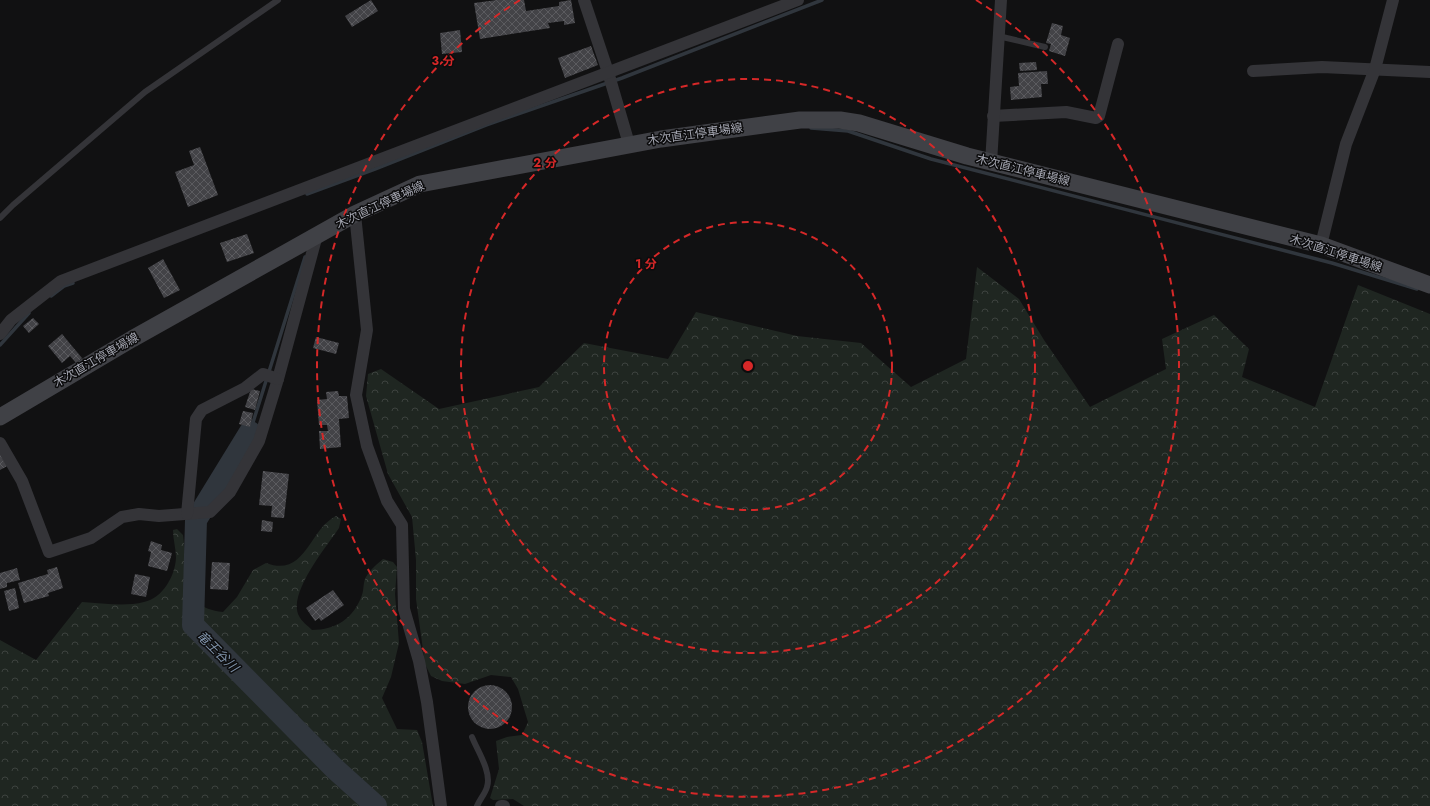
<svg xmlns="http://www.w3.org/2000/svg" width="1430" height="806" font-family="Jost,'Noto Sans JP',sans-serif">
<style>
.forest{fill:url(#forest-crowns)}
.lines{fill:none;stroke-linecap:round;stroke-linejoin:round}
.stream{stroke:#30363d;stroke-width:3.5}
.river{stroke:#30363d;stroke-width:22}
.building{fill:url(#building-cross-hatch)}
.service{stroke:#343438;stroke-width:6}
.minor{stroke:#343438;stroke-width:12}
.secondary{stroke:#404146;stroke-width:17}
.ring{fill:none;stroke:#d62828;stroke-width:2;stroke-dasharray:7 5}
.labels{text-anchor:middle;stroke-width:3;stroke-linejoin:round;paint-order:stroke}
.street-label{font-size:12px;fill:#a4a6b1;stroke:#0c0c0d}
.water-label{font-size:13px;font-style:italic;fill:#7e91a8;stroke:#0c0c0d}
.centre{fill:#d62828;stroke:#0c0c0d;stroke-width:2}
.ring-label{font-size:12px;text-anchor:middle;font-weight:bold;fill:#d62828;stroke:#0c0c0d;stroke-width:3;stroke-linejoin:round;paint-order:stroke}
</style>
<defs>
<pattern id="forest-crowns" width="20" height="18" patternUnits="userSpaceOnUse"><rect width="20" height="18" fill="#1f2621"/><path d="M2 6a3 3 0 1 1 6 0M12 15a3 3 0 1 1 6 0" fill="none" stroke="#3d423f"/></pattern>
<pattern id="building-cross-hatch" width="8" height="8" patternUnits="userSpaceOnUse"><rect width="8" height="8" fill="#434347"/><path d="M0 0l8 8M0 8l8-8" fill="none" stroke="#5b5b5f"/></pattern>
</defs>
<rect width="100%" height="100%" fill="#111112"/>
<g class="forest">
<polygon points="977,267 1019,299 1044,340 1090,407 1166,369 1162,339 1214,315 1249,349 1242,377 1315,407 1358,285 1430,314 1430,806 524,806 513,799 493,800 490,798 499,769 496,741 507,737 522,735 528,722 518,689 511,677 491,675 465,684 442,681 431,676 425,664 416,599 416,560 412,517 388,474 366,396 368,374 381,369 439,409 539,387 584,343 668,359 696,312 797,336 861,343 911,387 966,359"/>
<path d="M336,516L341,519L339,528C327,546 287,594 299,616C301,621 308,626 312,630C336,630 354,618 362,595C364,590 363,582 366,577C370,570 377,564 383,559L393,562L397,567L395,594L399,643L391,677L382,698L397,729L417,730L422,742L433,806H0V640L36,660L82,602C102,603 125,607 144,602C163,598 175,576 176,558C176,549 173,539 173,530L177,529L183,535C188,569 177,607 223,612L237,597L253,570L266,563C306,578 309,529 336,516Z"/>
</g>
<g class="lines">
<g class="stream">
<polyline points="811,128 848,131 931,159 1332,263 1417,289"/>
<polyline points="307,194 375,169 486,125 622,78 822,0"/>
<polyline points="51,296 64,286 73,283"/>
<polyline points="0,345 29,313"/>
<polyline points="250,432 305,257"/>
</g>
<polyline class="river" points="250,432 196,520 193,625 334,768 376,806"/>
</g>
<g class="building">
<polygon points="371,0 378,11 352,27 345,16"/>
<polygon points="497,0 524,0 526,11 559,6 559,2 571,0 575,23 564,25 564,21 548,23 550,28 480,39 474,3"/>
<polygon points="1052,23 1063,26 1061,35 1070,38 1065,56 1049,51 1051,44 1046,43"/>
<polygon points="460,30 462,52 442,54 440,33"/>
<polygon points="591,46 598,65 565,78 558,58"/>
<polygon points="1036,62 1037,70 1020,71 1019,63"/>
<polygon points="1047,71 1048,84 1041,84 1042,97 1011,100 1010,87 1019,86 1018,73"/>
<polygon points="200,147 218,195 188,207 175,172 194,165 189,151"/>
<polygon points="247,234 254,253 227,262 220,243"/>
<polygon points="163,259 180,290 164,298 148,268"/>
<polygon points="33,318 39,324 29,333 23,326"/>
<polygon points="62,334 82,358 76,363 70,356 62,363 48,346"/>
<polygon points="316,337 339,343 336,354 313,348"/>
<polygon points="251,389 260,391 255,410 245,407"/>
<polygon points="338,391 339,396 347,396 349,418 339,419 341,447 320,449 319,431 328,431 327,425 319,425 317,400 327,399 326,392"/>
<polygon points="243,411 253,413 250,427 239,424"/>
<polygon points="0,450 9,465 0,470"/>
<polygon points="263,471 289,474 284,518 271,517 272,506 259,505"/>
<polygon points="262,520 273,522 272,532 261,531"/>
<polygon points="151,541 162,545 161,550 172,553 167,571 148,566 151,552 148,551"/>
<polygon points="212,562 230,563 228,590 210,589"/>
<polygon points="57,567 63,588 48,593 49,596 24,603 18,583 48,574 47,570"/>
<polygon points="17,568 20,580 7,583 7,587 0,589 0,573"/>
<polygon points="135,574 150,577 146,597 131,594"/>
<polygon points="15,588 19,608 9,611 4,591"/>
<polygon points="333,590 344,605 321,621 319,618 315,621 306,608"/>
<circle cx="490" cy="707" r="22"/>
</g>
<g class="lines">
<g class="service">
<polyline points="998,36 1045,47"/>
<polyline points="0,218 13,205 145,92 278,0"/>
<path d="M472,737C477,750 492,772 487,787C485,794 480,799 477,806"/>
</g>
<g class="minor">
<polyline points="584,0 608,72 629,144"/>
<polyline points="1253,71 1322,67 1430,72"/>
<polyline points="993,116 1066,112 1096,118 1099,116 1118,44"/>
<polyline points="991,163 1001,0"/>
<polyline points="355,214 367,330 356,395 367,446 387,501 402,525 404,609 419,661 427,702 441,806"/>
<polyline points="1321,245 1346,144 1375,69 1393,0"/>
<polyline points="0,334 11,320 61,281 798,0"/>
<polyline points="0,443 22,481 49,552 91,538 122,517 139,514 159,516 210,512 230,492 259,441 278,379 317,235"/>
<polyline points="187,514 196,419 202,410 245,388 263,374 278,379"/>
<polyline points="501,806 504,806"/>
</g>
<polyline class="secondary" points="0,417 132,339 355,214 420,184 661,139 800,120 840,120 859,123 967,156 1321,245 1430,285"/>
</g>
<g class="ring">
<circle cx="748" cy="366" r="144"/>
<circle cx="748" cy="366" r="287"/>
<path d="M976 0A431 431 0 1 1 520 0"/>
</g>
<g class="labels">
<g class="street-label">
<text transform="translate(695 134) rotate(-8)" y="4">木次直江停車場線</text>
<text transform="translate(1023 170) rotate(14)" y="4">木次直江停車場線</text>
<text transform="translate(380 205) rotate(-25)" y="4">木次直江停車場線</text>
<text transform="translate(1336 253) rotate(18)" y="4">木次直江停車場線</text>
<text transform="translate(96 360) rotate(-30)" y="4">木次直江停車場線</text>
</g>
<g class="water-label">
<text transform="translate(218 651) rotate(45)" y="5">竜王谷川</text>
</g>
</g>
<circle cx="748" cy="366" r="6" class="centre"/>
<g class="ring-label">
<text x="443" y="65">3 分</text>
<text x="545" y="167">2 分</text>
<text x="646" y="268">1 分</text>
</g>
</svg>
